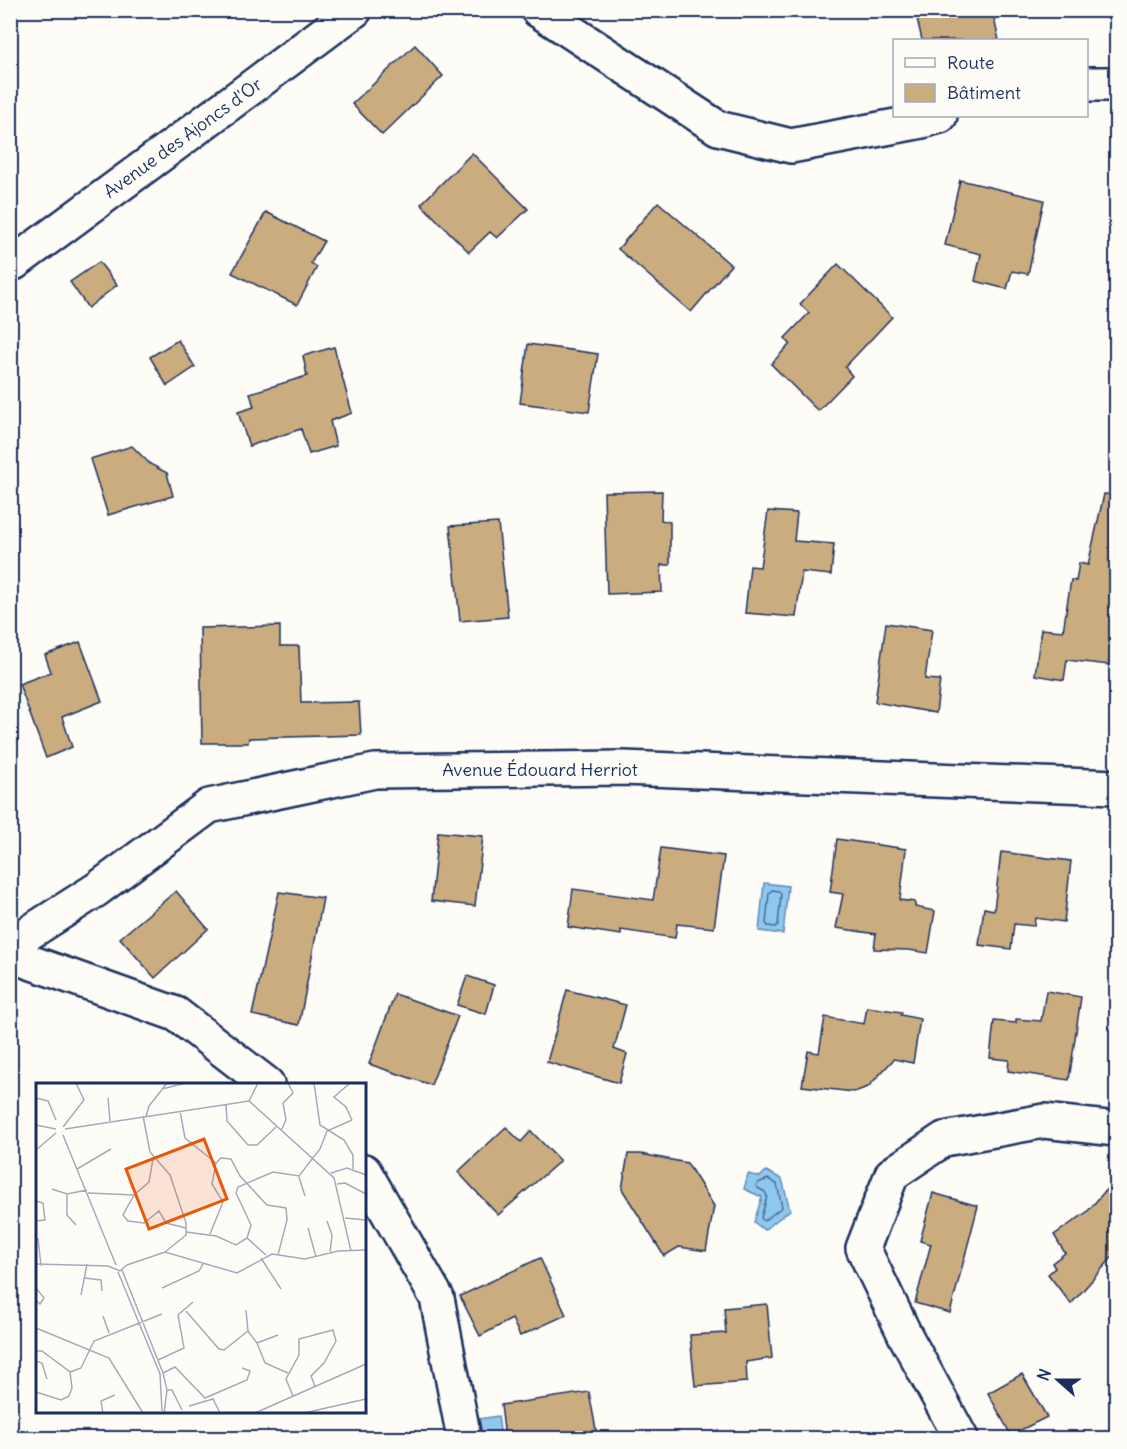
<svg xmlns="http://www.w3.org/2000/svg" width="1127" height="1449" font-family="Delius,sans-serif">
<style>
.water{fill:#8ec8ee;stroke:#608bb4;stroke-width:1.5}
.lines{fill:none;stroke-linecap:round;stroke-linejoin:round}
.shore{stroke:#496c98;stroke-width:1.5}
.building{fill:#caac7f;stroke:#1b2f5e;stroke-width:1.5}
.minor-casing{stroke:#1b2f5e;stroke-width:38}
.minor{stroke:#fdfcf7;stroke-width:33}
.labels{text-anchor:middle;stroke-width:6;stroke-linejoin:round;paint-order:stroke}
.street-label{font-size:18px;fill:#1b2f5e;stroke:#fdfcf7}
.inset-road{fill:none;stroke:#a3aaba;stroke-width:1.5}
.view{fill:#e8590c;fill-opacity:0.15;stroke:#e8590c;stroke-width:3}
.inset-edge{fill:none;stroke:#1b2f5e;stroke-width:3}
</style>
<rect width="100%" height="100%" fill="#fdfcf7"/>
<filter id="ink" filterUnits="userSpaceOnUse"><feTurbulence type="fractalNoise" baseFrequency=".0167" numOctaves="2"/><feDisplacementMap in="SourceGraphic" scale="12" xChannelSelector="R" yChannelSelector="G"/><feConvolveMatrix kernelMatrix="1 2 1 2 8 2 1 2 1" color-interpolation-filters="sRGB"/></filter>
<g filter="url(#ink)">
<g class="water">
<polygon points="764,883 788,886 783,934 759,931"/>
<polygon points="766,1171 782,1179 790,1210 764,1230 754,1222 762,1197 744,1189 748,1174 760,1177"/>
<polygon points="498,1416 501,1438 474,1438 472,1420"/>
</g>
<g class="lines">
<g class="shore">
<polygon points="772,890 779,891 781,894 778,925 775,927 768,926 766,923 769,893"/>
<polygon points="768,1179 777,1184 782,1207 764,1221 761,1218 767,1196 765,1192 758,1188 756,1186 758,1183"/>
</g>
</g>
<g class="building">
<polygon points="915,10 992,10 999,40 922,40"/>
<polygon points="415,45 443,76 382,135 352,104"/>
<polygon points="472,153 528,209 497,238 490,232 469,252 421,204"/>
<polygon points="960,180 1044,200 1028,274 1012,271 1007,289 975,281 981,254 945,245"/>
<polygon points="658,202 731,265 691,312 618,249"/>
<polygon points="266,212 324,241 311,263 317,267 297,305 232,273"/>
<polygon points="99,262 117,285 88,308 70,282"/>
<polygon points="838,264 892,317 845,367 852,376 818,411 771,364 790,344 785,338 809,313 800,304"/>
<polygon points="178,340 195,367 167,386 150,357"/>
<polygon points="528,344 598,354 589,412 520,403"/>
<polygon points="334,347 352,413 330,421 336,446 309,454 301,429 249,446 238,412 254,407 250,393 307,376 303,356"/>
<polygon points="132,446 150,464 167,473 173,496 108,515 90,459"/>
<polygon points="662,491 661,520 670,522 670,565 661,565 662,592 607,594 604,492"/>
<polygon points="1104,494 1116,495 1116,613 1109,665 1067,660 1064,680 1035,675 1041,629 1063,631 1071,580 1076,581 1079,563 1088,565"/>
<polygon points="768,511 797,513 794,541 834,544 831,575 802,572 796,617 745,613 750,566 760,567"/>
<polygon points="498,523 508,617 460,621 450,526"/>
<polygon points="886,623 932,630 925,679 940,680 936,713 875,702"/>
<polygon points="280,626 280,646 299,646 301,703 359,702 361,735 249,738 248,743 202,743 200,628"/>
<polygon points="80,642 102,701 62,717 72,747 46,758 19,684 51,672 45,655"/>
<polygon points="438,832 483,836 475,906 431,901"/>
<polygon points="837,839 906,849 900,900 915,902 915,907 935,911 928,953 909,950 874,949 876,934 836,928 843,894 830,892"/>
<polygon points="661,848 724,856 714,928 677,924 675,938 621,930 621,935 568,927 573,889 653,900"/>
<polygon points="1001,852 1071,861 1064,922 1035,918 1034,926 1014,924 1011,949 979,945 984,908 994,910"/>
<polygon points="176,891 208,929 155,978 120,938"/>
<polygon points="279,892 323,898 299,1025 252,1015"/>
<polygon points="467,976 494,985 486,1014 457,1005"/>
<polygon points="567,990 626,1005 614,1049 627,1054 619,1083 547,1062"/>
<polygon points="1046,991 1081,997 1069,1080 1008,1071 1009,1060 990,1058 994,1021 1016,1023 1016,1019 1041,1021"/>
<polygon points="395,994 458,1016 431,1085 369,1064"/>
<polygon points="867,1007 902,1012 901,1015 920,1019 913,1063 894,1059 868,1087 854,1092 802,1086 808,1051 819,1053 825,1017 864,1024"/>
<polygon points="506,1127 521,1142 531,1131 560,1161 498,1215 458,1172"/>
<polygon points="628,1154 641,1154 687,1163 714,1206 706,1251 679,1247 664,1256 622,1189"/>
<polygon points="1116,1178 1116,1253 1071,1304 1048,1274 1055,1268 1052,1263 1065,1253 1054,1235 1087,1212"/>
<polygon points="933,1193 978,1206 950,1313 915,1303 931,1244 920,1241"/>
<polygon points="540,1258 566,1315 520,1336 512,1319 480,1336 460,1296"/>
<polygon points="767,1304 772,1358 746,1362 747,1382 695,1386 690,1335 726,1333 724,1308"/>
<polygon points="1022,1374 1047,1417 1011,1435 988,1393"/>
<polygon points="589,1392 597,1435 574,1438 505,1438 501,1405"/>
</g>
<g class="lines">
<g class="minor-casing">
<g id="minor">
<polyline points="538,10 718,128 791,146 922,121 940,116"/>
<polyline points="1086,84 1116,84"/>
<polyline points="10,263 14,263 178,142 355,10"/>
<polyline points="10,945 96,890 209,806 375,771 623,768 1116,787"/>
<polyline points="10,955 176,1014 267,1084"/>
<polyline points="364,1171 437,1298 464,1438"/>
<polyline points="961,1438 906,1337 863,1248 892,1174 944,1139 1044,1121 1116,1129"/>
</g>
</g>
<use href="#minor" class="minor"/>
</g>
</g>
<g class="labels">
<g class="street-label">
<text transform="translate(183 138) rotate(-36)" y="6">Avenue des Ajoncs d'Or</text>
<text x="540" y="776">Avenue Édouard Herriot</text>
</g>
</g>
<g transform="translate(36 1083)">
<rect width="330" height="330" fill="#fdfcf7"/>
<path class="inset-road" d="M278,0L284,42L308,57L317,72V86M314,0L298,14L310,24L316,37M126,6L150,0M0,15L12,18L20,37M72,15L74,38M213,18L222,0M190,22L191,38L212,62H221L240,44M144,28L149,55L180,80L176,101L187,119L174,151M107,33L114,69L134,92L150,140V152L129,169M110,33L113,23L131,0M0,42L20,46M27,44L48,17L40,0M29,46L213,18L298,95L315,168M245,48L250,37L247,20L257,10L252,0M27,52L80,182M0,67L20,50M180,80L185,75L195,76L204,93L231,122L250,125L251,137L242,172M41,86L75,66M295,90L311,85L330,92M263,94L269,113M301,101L309,100L330,111M16,106L31,111L51,107M52,110L98,112L113,99L117,76M31,111V132L40,142M98,112L87,132L92,138L108,140L123,128L130,140L150,145M0,118L7,120L9,137L0,138M309,135L330,137M291,138L296,152L294,170M272,145L280,174M150,149L180,153L200,162L211,155L230,172M2,155L5,183M211,155L215,142L200,110L202,104L237,89L263,93L284,66L291,48L316,37M225,175L245,206M0,181L73,183M72,183L84,188L91,182L129,169L201,190L236,171L269,176L302,168L330,167M86,187L127,290L131,307L128,330M82,189L124,291L126,328M48,195L65,197L66,208M0,205L8,215L4,221L0,217M126,205L163,188L167,181M45,212L51,181M210,227L212,248M150,228L183,266L188,267L212,248L221,260M67,233L73,250M0,245L73,275L107,330M242,252L221,260L229,280L252,290M0,268H6L34,289L36,305L33,313L25,317L0,309M122,277L148,265L142,232L157,219M0,278L6,280L11,296M34,289L45,285L58,258L126,231M127,290L139,284L169,315L211,297L214,288L206,285M131,307H136L146,327M257,313L250,296L263,272V256L297,247L300,258L288,280L275,293L279,303M153,323L177,316L184,330M67,330L65,318L79,312M219,330L330,281M268,330L330,316"/>
<path class="view" d="M168,56L191,116L113,146L90,86Z"/>
<rect width="330" height="330" class="inset-edge"/>
</g>
<rect width="1127" height="1449" fill="none" stroke="#fdfcf7" stroke-width="36"/>
<rect x="18" y="18" width="1091" height="1413" fill="none" stroke="#1b2f5e" stroke-width="2" filter="url(#ink)"/>
<rect x="893" y="39" width="195" height="78" fill="#fdfcf7" stroke="#a3aaba" stroke-width="1.5"/>
<rect x="905" y="58" width="30" height="9" fill="#fdfcf7" stroke="#a3aaba" stroke-width="1.5"/>
<text x="947" y="69" font-size="18" fill="#1b2f5e">Route</text>
<rect x="905" y="84" width="30" height="18" fill="#caac7f" stroke="#a3aaba" stroke-width="1.5"/>
<text x="947" y="99" font-size="18" fill="#1b2f5e">Bâtiment</text>
<g transform="translate(1058 1380) rotate(291)" stroke="#fdfcf7" stroke-width="4.5" paint-order="stroke">
<path d="M0-4.5L10 22L0 15L-10 22Z" fill="#1b2f5e"/>
<text y="-9" font-size="16" font-weight="bold" text-anchor="middle" fill="#1b2f5e">N</text>
</g>
</svg>
